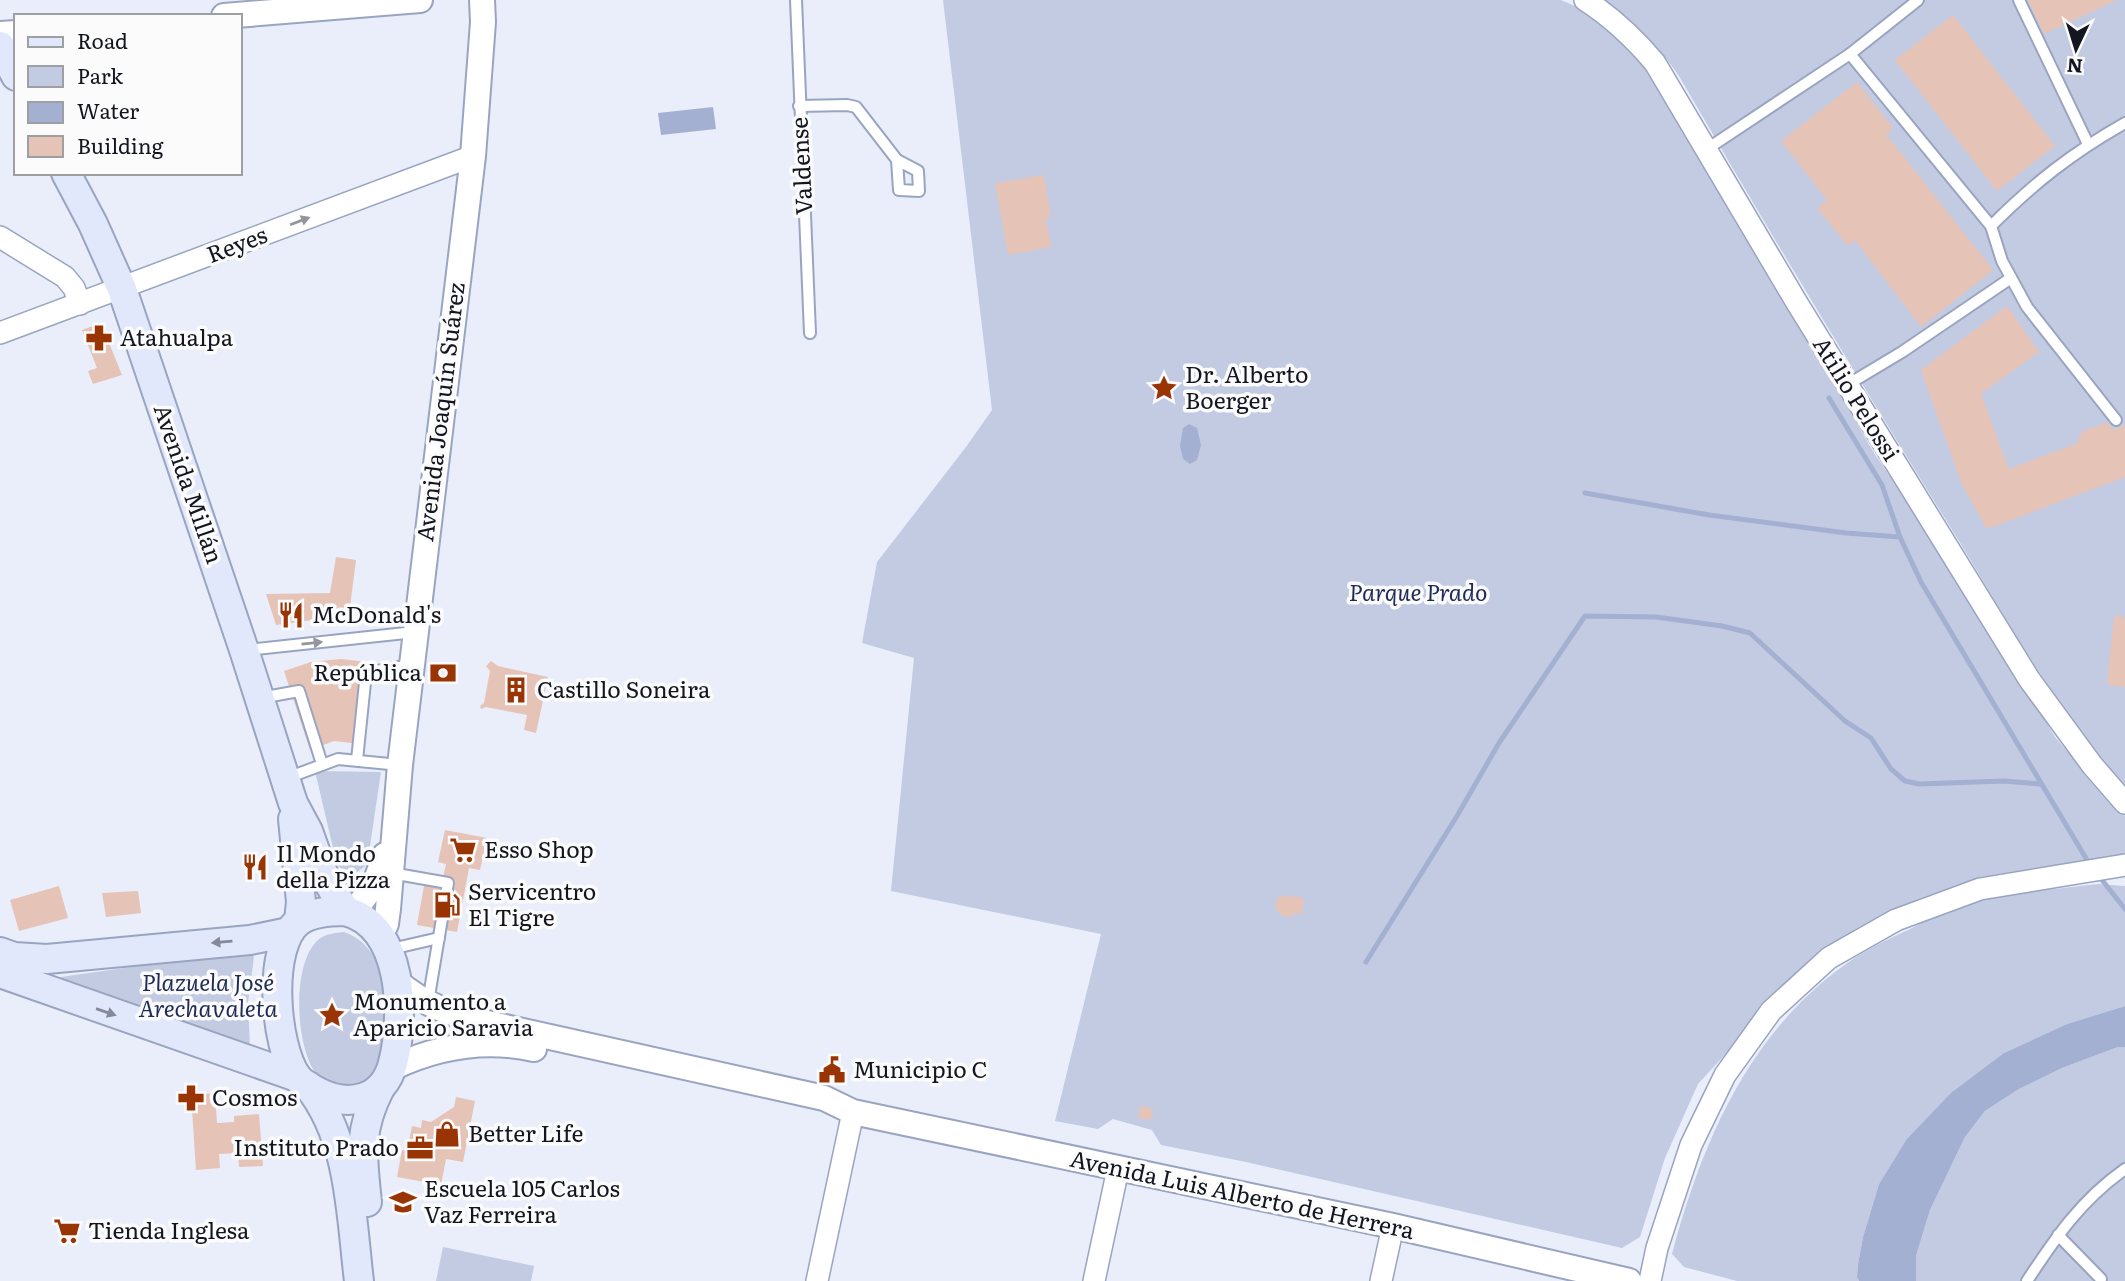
<svg xmlns="http://www.w3.org/2000/svg" width="2125" height="1281" font-family="Literata,serif">
<style>
.green{fill:#c2cbe2}
.water{fill:#a4b0d1}
.lines{fill:none;stroke-linecap:round;stroke-linejoin:round}
.stream{stroke:#a4b0d1;stroke-width:5}
.building{fill:#e6c3b7}
.service-casing{stroke:#99a4c0;stroke-width:14}
.minor-casing{stroke:#99a4c0;stroke-width:24}
.tertiary-casing{stroke:#99a4c0;stroke-width:28}
.secondary-casing{stroke:#99a4c0;stroke-width:32}
.service{stroke:#fff;stroke-width:10}
.minor{stroke:#fff;stroke-width:21}
.tertiary{stroke:#fff;stroke-width:24}
.secondary{stroke:#e1e8fc;stroke-width:28}
.oneway{fill:#95969b}
.oneway2{fill:#848a99}
.labels{text-anchor:middle;stroke-width:7;stroke-linejoin:round;paint-order:stroke}
.street-label{font-size:23px;fill:#131620;stroke:#fbfbfb}
.poi-label{font-size:23px;fill:#131620;stroke:#fbfbfb;text-anchor:start}
.park-label{font-size:23px;font-style:italic;fill:#1f2b56;stroke:#fbfbfb}
</style>
<rect width="100%" height="100%" fill="#e9eefa"/>
<g class="green">
<polygon points="943,0 1561,0 1584,10 1637,53 1727,198 1874,453 1945,557 2055,737 2103,793 2125,816 2125,859 2043,867 1980,877 1921,898 1859,927 1801,972 1698,1084 1665,1158 1640,1237 1622,1248 1246,1162 1161,1145 1152,1130 1113,1119 1098,1129 1055,1121 1101,934 891,891 914,658 862,643 877,562 966,447 992,410"/>
<path d="M1603,0H2125V787C2058,714 2006,618 1954,533C1860,382 1768,230 1679,76C1658,45 1633,22 1603,0Z"/>
<polygon points="315,771 381,772 368,859 364,867 353,875 347,874 337,865"/>
<path d="M2098,884L2125,886V1006L2067,1024L2004,1053L1906,1140L1879,1184L1863,1237L1858,1264L1857,1277L1859,1281H1737L1684,1267L1672,1254C1703,1138 1752,1026 1856,957C1872,947 1890,938 1908,930C1920,924 1933,916 1946,911C1994,893 2048,890 2098,884Z"/>
<path d="M344,932C398,950 393,1042 370,1083L340,1092C333,1087 323,1082 318,1076C295,1050 291,964 318,940C325,934 334,933 344,932Z"/>
<polygon points="243,951 250,953 254,957 248,1002 250,1049 54,978"/>
<polygon points="2118,1047 2125,1047 2125,1281 1916,1281 1916,1256 1930,1210 1965,1137 1985,1111 2019,1089 2062,1068"/>
<polygon points="443,1247 534,1266 531,1281 436,1281"/>
</g>
<g class="water">
<polygon points="713,107 716,129 661,135 658,113"/>
<polygon points="1189,424 1197,428 1201,445 1197,460 1190,464 1183,459 1180,446 1183,428"/>
<polygon points="2125,1006 2125,1047 2118,1047 2062,1068 2019,1089 1985,1111 1965,1137 1930,1210 1916,1256 1916,1281 1859,1281 1857,1277 1858,1264 1863,1237 1879,1184 1906,1140 1951,1093 2004,1053 2067,1024"/>
</g>
<g class="lines">
<g class="stream">
<polyline points="1829,398 1882,485 1900,537 1921,582 2090,865"/>
<polyline points="1585,493 1709,515 1846,533 1900,537"/>
<polyline points="2098,875 2125,909"/>
<polyline points="1366,962 1457,816 1499,743 1585,616 1656,617 1722,626 1750,633 1845,721 1871,738 1891,769 1905,781 1919,784 2004,781 2040,784"/>
</g>
</g>
<g class="building">
<polygon points="2028,0 2117,0 2044,34"/>
<polygon points="1953,15 2055,146 1997,191 1895,60"/>
<polygon points="1857,82 1893,128 1886,134 1993,270 1921,327 1855,240 1848,246 1817,208 1827,200 1781,141"/>
<polygon points="1044,175 1051,217 1046,218 1051,247 1008,255 995,183"/>
<polygon points="2007,306 2039,352 1981,394 2009,469 2078,443 2077,439 2082,436 2081,432 2108,422 2112,430 2125,425 2125,477 1987,529 1962,485 1921,370"/>
<polygon points="101,323 122,375 93,384 88,371 97,368 82,330"/>
<polygon points="336,557 356,560 349,615 276,625 266,594 330,593"/>
<polygon points="2114,616 2125,617 2125,687 2107,685"/>
<polygon points="341,659 367,662 361,744 334,741 310,750 284,671 311,662"/>
<polygon points="491,661 498,666 548,677 536,733 524,730 527,715 486,707 481,709 480,706 484,703 490,671 486,666"/>
<polygon points="445,830 487,838 480,870 469,868 457,932 417,925 425,880 442,883 446,864 438,862"/>
<polygon points="59,886 68,918 19,931 10,900"/>
<polygon points="138,891 141,913 106,917 102,893"/>
<polygon points="1285,896 1304,898 1302,914 1293,913 1293,917 1283,916 1276,910 1276,902 1279,897"/>
<polygon points="215,1093 217,1123 234,1122 234,1116 259,1114 263,1166 239,1167 238,1153 219,1154 220,1168 196,1170 191,1095"/>
<polygon points="456,1097 475,1101 463,1162 446,1159 441,1185 397,1177 402,1150 407,1151 412,1126 421,1128 422,1120 431,1122 454,1107"/>
<polygon points="1140,1106 1153,1109 1151,1120 1138,1118"/>
</g>
<g class="lines">
<g class="service-casing">
<g id="service">
<polyline points="796,0 810,333"/>
<polyline points="2019,0 2088,144"/>
<polyline points="1850,54 1991,226 2002,261 2027,307 2116,420"/>
<polyline points="799,106 847,105 856,107 897,160 899,190 919,191 918,171 897,160"/>
<polyline points="1707,149 1850,54 1918,0"/>
<path d="M1991,226C2034,183 2072,153 2125,123"/>
<polyline points="1847,385 1902,352 2011,278"/>
<polyline points="247,650 415,632"/>
<polyline points="260,698 299,691 322,764"/>
<polyline points="357,760 366,673 411,665"/>
<polyline points="287,778 338,759 400,765"/>
<polyline points="391,873 448,883 428,1002"/>
<polyline points="391,949 439,938"/>
<polyline points="2058,1235 2101,1279"/>
<path d="M2027,1281C2056,1237 2081,1200 2125,1169"/>
</g>
</g>
<g class="minor-casing">
<g id="minor">
<path d="M1585,0C1613,18 1634,38 1655,63L1797,303L2029,679L2092,765L2125,803"/>
<polyline points="0,237 65,277 74,288 80,304"/>
<polyline points="0,333 473,156"/>
<polyline points="817,1281 853,1112"/>
<polyline points="1094,1281 1118,1169"/>
<polyline points="1381,1281 1393,1226"/>
<polyline points="1650,1281 1657,1248 1691,1145 1725,1075 1771,1011 1829,958 1896,920 1980,889 2125,865"/>
</g>
</g>
<g class="tertiary-casing">
<g id="tertiary">
<polyline points="224,16 420,0"/>
<polyline points="0,34 16,33"/>
<polyline points="353,913 375,883 385,855"/>
<polyline points="379,937 386,924 388,909 400,765 473,156 483,22 482,0"/>
<path d="M396,981C428,1007 448,1013 487,1023L824,1098L853,1112L1393,1226L1629,1281"/>
<path d="M392,1068C438,1046 484,1038 534,1049"/>
</g>
</g>
<g class="secondary-casing">
<g id="secondary">
<polyline points="0,46 16,76"/>
<polyline points="66,173 93,224 122,289 244,650 293,803 308,831 323,873 345,911"/>
<polyline points="293,819 301,902 299,921"/>
<path d="M345,911C404,926 405,1016 393,1063C384,1100 350,1108 318,1092C311,1088 302,1084 297,1077C275,1047 266,946 299,921C312,912 329,911 345,911Z"/>
<polyline points="0,952 14,957 47,959 250,940 289,932"/>
<polyline points="0,973 297,1077"/>
<path d="M308,1086C351,1139 351,1216 359,1281"/>
<path d="M367,1202C362,1156 358,1131 380,1088"/>
</g>
</g>
<use href="#service" class="service"/>
<use href="#minor" class="minor"/>
<use href="#tertiary" class="tertiary"/>
<use href="#secondary" class="secondary"/>
</g>
<defs><path id="oneway-solid" d="M-6-.8H1V-3.2L6.5 0L1 3.2V.8H-6Z" transform="scale(1.75)"/></defs>
<g class="oneway">
<use href="#oneway-solid" transform="translate(300 221) rotate(-21)"/>
<use href="#oneway-solid" transform="translate(312 643) rotate(-6)"/>
</g>
<g class="oneway2">
<use href="#oneway-solid" transform="translate(222 942) rotate(175)"/>
<use href="#oneway-solid" transform="translate(106 1012) rotate(19)"/>
</g>
<defs>
<g id="pharmacy-bare" transform="scale(2.1)"><path d="M-2-6h4v4h4v4h-4v4h-4v-4h-4v-4h4Z" fill="#993404" stroke="#fbfbfb" stroke-width="2.5" paint-order="stroke"/></g>
<g id="sight-bare" transform="scale(2.1)"><path d="M0-6L1.8-2.2L6-1.7L2.9 1.2L3.7 5.4L0 3.3L-3.7 5.4L-2.9 1.2L-6-1.7L-1.8-2.2Z" fill="#993404" stroke="#fbfbfb" stroke-width="2.5" paint-order="stroke"/></g>
<g id="restaurant-bare" transform="scale(2.1)"><path d="M-5-6h1v4h1v-4h1v4h1v-4h1v5L-1.5 .5V6h-2V.5L-5-1ZM5-6V6H3V1.5H1.5Q1.5-4 5-6Z" fill="#993404" stroke="#fbfbfb" stroke-width="2.5" paint-order="stroke"/></g>
<g id="bank-bare" transform="scale(2.1)"><path d="M-6-4H6V4H-6ZM0-2.3a2.3 2.3 0 1 0 0 4.6a2.3 2.3 0 1 0 0-4.6Z" fill="#993404" stroke="#fbfbfb" stroke-width="2.5" paint-order="stroke"/></g>
<g id="building-bare" transform="scale(2.1)"><path d="M-4-6H4V6H1V3H-1V6H-4ZM-2.5-4.3h1.7v1.8h-1.7ZM.8-4.3h1.7v1.8H.8ZM-2.5-1h1.7V.8h-1.7ZM.8-1h1.7V.8H.8Z" fill="#993404" stroke="#fbfbfb" stroke-width="2.5" paint-order="stroke"/></g>
<g id="supermarket-bare" transform="scale(2.1)"><path d="M-6-5.5h2.5l.6 2H6L4.5 2H-2.5L-4.4-4H-6ZM-1.5 3.2a1.3 1.3 0 1 0 .1 0ZM3 3.2a1.3 1.3 0 1 0 .1 0Z" fill="#993404" stroke="#fbfbfb" stroke-width="2.5" paint-order="stroke"/></g>
<g id="fuel-bare" transform="scale(2.1)"><path d="M-5.5-6h7V0h2V4h1.3V-2.5L3-4.5l.8-.8L6-3V5H2.5V1h-1V6h-7ZM-4.2-4.7v3.2H.2V-4.7Z" fill="#993404" stroke="#fbfbfb" stroke-width="2.5" paint-order="stroke"/></g>
<g id="civic-bare" transform="scale(2.1)"><path d="M-.6-6.5H3V-4.5H.6V-3L4-1V1h2V6H-6V1h2V-1L-.6-3ZM-1.2 2.5V6h2.4V2.5Z" fill="#993404" stroke="#fbfbfb" stroke-width="2.5" paint-order="stroke"/></g>
<g id="shop-bare" transform="scale(2.1)"><path d="M-5-2.5h2.3a2.7 3.5 0 0 1 5.4 0H5L5.5 6h-11ZM-1.5-2.5h3a1.5 2.3 0 0 0-3 0Z" fill="#993404" stroke="#fbfbfb" stroke-width="2.5" paint-order="stroke"/></g>
<g id="office-bare" transform="scale(2.1)"><path d="M-6-3h4V-5.5h4V-3h4V5H-6ZM-1-4.5V-3h2v-1.5ZM-6 0V1H6V0Z" fill="#993404" stroke="#fbfbfb" stroke-width="2.5" paint-order="stroke"/></g>
<g id="school-bare" transform="scale(2.1)"><path d="M0-5L7-2L0 1L-7-2ZM-4 1L0 2.5L4 1V4Q0 6-4 4Z" fill="#993404" stroke="#fbfbfb" stroke-width="2.5" paint-order="stroke"/></g>
</defs>
<g fill-rule="evenodd">
<use href="#pharmacy-bare" x="99" y="338"/>
<use href="#sight-bare" x="1164" y="388"/>
<use href="#restaurant-bare" x="291" y="615"/>
<use href="#bank-bare" x="443" y="673"/>
<use href="#building-bare" x="516" y="690"/>
<use href="#supermarket-bare" x="463" y="850"/>
<use href="#restaurant-bare" x="255" y="867"/>
<use href="#fuel-bare" x="447" y="905"/>
<use href="#sight-bare" x="332" y="1015"/>
<use href="#civic-bare" x="832" y="1070"/>
<use href="#pharmacy-bare" x="191" y="1098"/>
<use href="#shop-bare" x="447" y="1134"/>
<use href="#office-bare" x="420" y="1148"/>
<use href="#school-bare" x="403" y="1202"/>
<use href="#supermarket-bare" x="67" y="1231"/>
</g>
<g class="labels">
<g class="street-label">
<text transform="translate(802 166) rotate(-93)" y="8">Valdense</text>
<text transform="translate(237 245) rotate(-21)" y="8">Reyes</text>
<text transform="translate(1856 399) rotate(58)" y="8">Atilio Pelossi</text>
<text transform="translate(441 412) rotate(-83)" y="8">Avenida Joaquín Suárez</text>
<text transform="translate(188 484) rotate(71)" y="8">Avenida Millán</text>
<text transform="translate(1242 1195) rotate(12)" y="8">Avenida Luis Alberto de Herrera</text>
</g>
<g class="poi-label">
<text x="120" y="346">Atahualpa</text>
<text x="1185" y="383">Dr. Alberto<tspan x="1185" dy="26">Boerger</tspan></text>
<text x="312" y="623">McDonald's</text>
<text x="422" y="681" text-anchor="end">República</text>
<text x="537" y="698">Castillo Soneira</text>
<text x="484" y="858">Esso Shop</text>
<text x="276" y="862">Il Mondo<tspan x="276" dy="26">della Pizza</tspan></text>
<text x="468" y="900">Servicentro<tspan x="468" dy="26">El Tigre</tspan></text>
<text x="353" y="1010">Monumento a<tspan x="353" dy="26">Aparicio Saravia</tspan></text>
<text x="853" y="1078">Municipio C</text>
<text x="212" y="1106">Cosmos</text>
<text x="468" y="1142">Better Life</text>
<text x="399" y="1156" text-anchor="end">Instituto Prado</text>
<text x="424" y="1197">Escuela 105 Carlos<tspan x="424" dy="26">Vaz Ferreira</tspan></text>
<text x="88" y="1239">Tienda Inglesa</text>
</g>
<g class="park-label">
<text x="1418" y="601">Parque Prado</text>
<text x="208" y="991">Plazuela José<tspan x="208" dy="26">Arechavaleta</tspan></text>
</g>
</g>
<rect x="14" y="14" width="228" height="161" fill="#fbfbfb" stroke="#9e9fa3" stroke-width="2"/>
<rect x="28" y="37" width="35" height="10" fill="#e1e8fc" stroke="#9e9fa3" stroke-width="2"/>
<text x="77" y="49" font-size="21" fill="#131620">Road</text>
<rect x="28" y="66" width="35" height="21" fill="#c2cbe2" stroke="#9e9fa3" stroke-width="2"/>
<text x="77" y="84" font-size="21" fill="#131620">Park</text>
<rect x="28" y="102" width="35" height="21" fill="#a4b0d1" stroke="#9e9fa3" stroke-width="2"/>
<text x="77" y="119" font-size="21" fill="#131620">Water</text>
<rect x="28" y="136" width="35" height="21" fill="#e6c3b7" stroke="#9e9fa3" stroke-width="2"/>
<text x="77" y="154" font-size="21" fill="#131620">Building</text>
<g transform="translate(2076 49) rotate(184)" stroke="#fbfbfb" stroke-width="5" paint-order="stroke">
<path d="M0-5L12 26L0 18L-12 26Z" fill="#131620"/>
<text y="-10" font-size="19" font-weight="bold" text-anchor="middle" fill="#131620">N</text>
</g>
</svg>
